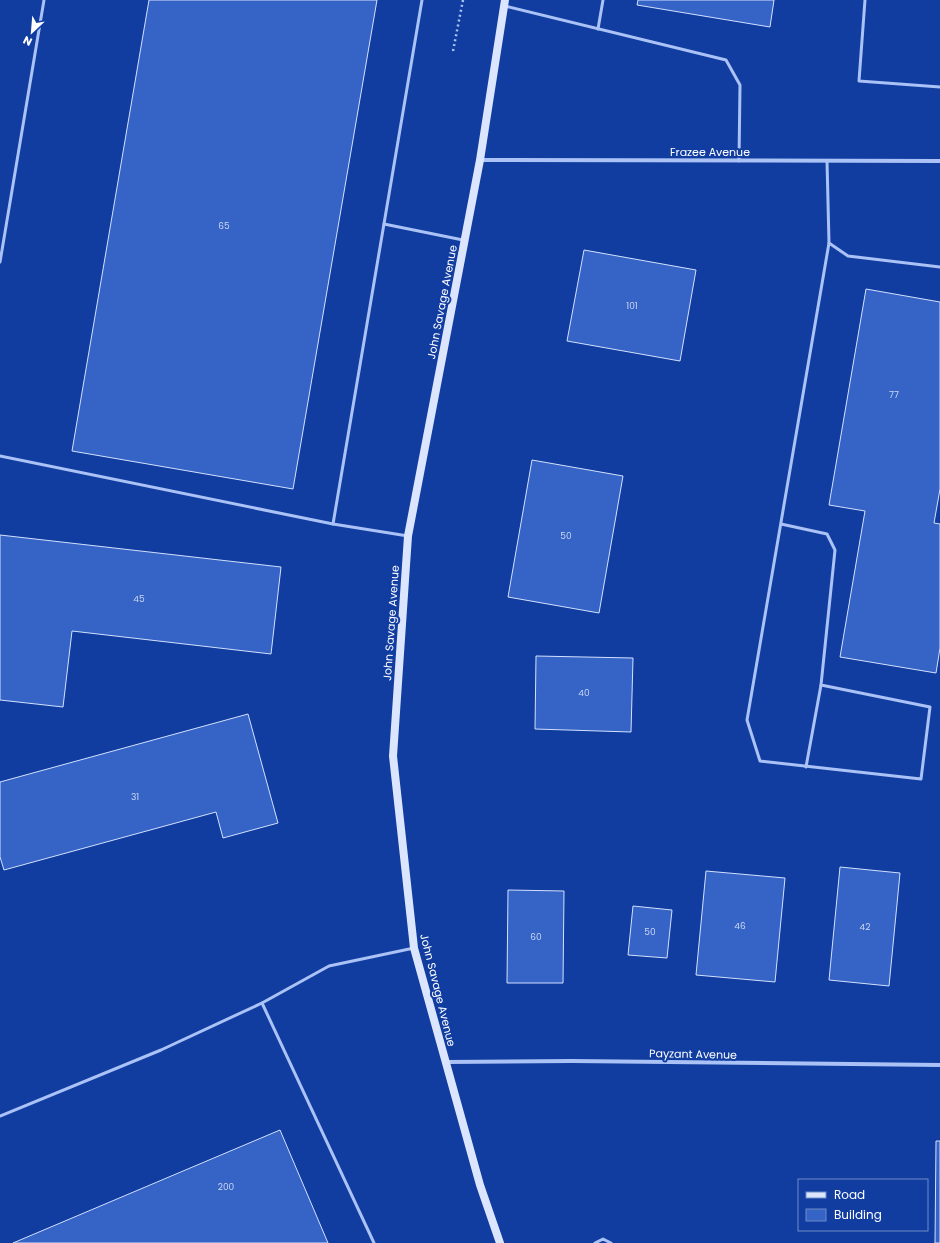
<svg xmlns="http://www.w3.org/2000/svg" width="940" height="1243" font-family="Poppins,sans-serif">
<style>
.building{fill:#3563c6;stroke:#d3e1fe}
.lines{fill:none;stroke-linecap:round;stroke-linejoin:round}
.path{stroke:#aac2f5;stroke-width:2.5;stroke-dasharray:2 3;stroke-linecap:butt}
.service{stroke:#aac2f5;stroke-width:3}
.minor{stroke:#aac2f5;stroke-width:4}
.secondary{stroke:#dbe5fe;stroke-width:8}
.labels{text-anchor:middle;stroke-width:4;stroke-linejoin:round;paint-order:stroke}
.number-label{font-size:9px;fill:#ccd8f1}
.street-label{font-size:11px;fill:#fff;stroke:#113da1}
</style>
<rect width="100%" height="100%" fill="#113da1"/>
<g class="building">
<polygon points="149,0 377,0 293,489 72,451"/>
<polygon points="638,0 774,0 770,27 637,5"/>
<polygon points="584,250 696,270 680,361 567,341"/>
<polygon points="866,289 940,302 940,489 934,523 940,524 940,648 936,673 840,657 865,511 829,505"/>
<polygon points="532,460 623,476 599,613 508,597"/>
<polygon points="0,535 281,567 271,654 72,631 63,707 0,700"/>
<polygon points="536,656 633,658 631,732 535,729"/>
<polygon points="248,714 278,823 223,838 216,812 4,870 0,857 0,782"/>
<polygon points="840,867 900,873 889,986 829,980"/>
<polygon points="706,871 785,878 775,982 696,975"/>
<polygon points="508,890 564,891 563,983 507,983"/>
<polygon points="633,906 672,910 667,958 628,955"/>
<polygon points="280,1130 328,1243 13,1243"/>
<polygon points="936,1141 940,1141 940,1243 935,1243"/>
</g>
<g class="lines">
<polyline class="path" points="453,51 463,0"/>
<g class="service">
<polyline points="865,0 859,81 940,87"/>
<polyline points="505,6 726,60 740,85 739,161"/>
<polyline points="598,29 603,0"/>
<polyline points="827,161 829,243 848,256 940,267"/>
<polyline points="384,224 463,240"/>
<polyline points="0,262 44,0"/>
<polyline points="0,456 333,524 408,536"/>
<polyline points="333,524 422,0"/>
<polyline points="781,524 827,534 835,550 821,685 930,707 921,779 760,761 747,720 829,243"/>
<polyline points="806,767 821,685"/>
<polyline points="262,1003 374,1243"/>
<polyline points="0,1116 161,1050 262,1003 329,966 414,948"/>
<polyline points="595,1243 603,1239 611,1243"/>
</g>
<g class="minor">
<polyline points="480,160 940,161"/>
<polyline points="446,1062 572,1061 940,1065"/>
</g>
<polyline class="secondary" points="500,1243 480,1185 414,948 393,756 408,536 480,160 505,0"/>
</g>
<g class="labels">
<g class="number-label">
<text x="224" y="229">65</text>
<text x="632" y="309">101</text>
<text x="894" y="398">77</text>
<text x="566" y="539">50</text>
<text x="139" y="602">45</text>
<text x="584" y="696">40</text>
<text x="135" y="800">31</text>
<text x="740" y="929">46</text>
<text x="865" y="930">42</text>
<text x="650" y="935">50</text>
<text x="536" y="940">60</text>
<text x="226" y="1190">200</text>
</g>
<g class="street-label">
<text x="710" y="156">Frazee Avenue</text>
<text transform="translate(442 302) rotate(-79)" y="4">John Savage Avenue</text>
<text transform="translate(391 623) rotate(-86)" y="4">John Savage Avenue</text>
<text transform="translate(438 990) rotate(76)" y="4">John Savage Avenue</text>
<text transform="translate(693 1054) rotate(1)" y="4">Payzant Avenue</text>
</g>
</g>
<rect x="798" y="1179" width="130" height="52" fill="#113da1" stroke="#708bc7"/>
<rect x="806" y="1192" width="20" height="6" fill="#dbe5fe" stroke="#708bc7"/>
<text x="834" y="1199" font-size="12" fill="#ffffff">Road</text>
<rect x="806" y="1209" width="20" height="12" fill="#3563c6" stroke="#708bc7"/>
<text x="834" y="1219" font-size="12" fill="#ffffff">Building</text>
<g transform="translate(32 32) rotate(206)" stroke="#113da1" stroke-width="3" paint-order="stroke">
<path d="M0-3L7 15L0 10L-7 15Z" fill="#ffffff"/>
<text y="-6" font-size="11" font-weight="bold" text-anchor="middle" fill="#ffffff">N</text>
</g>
</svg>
